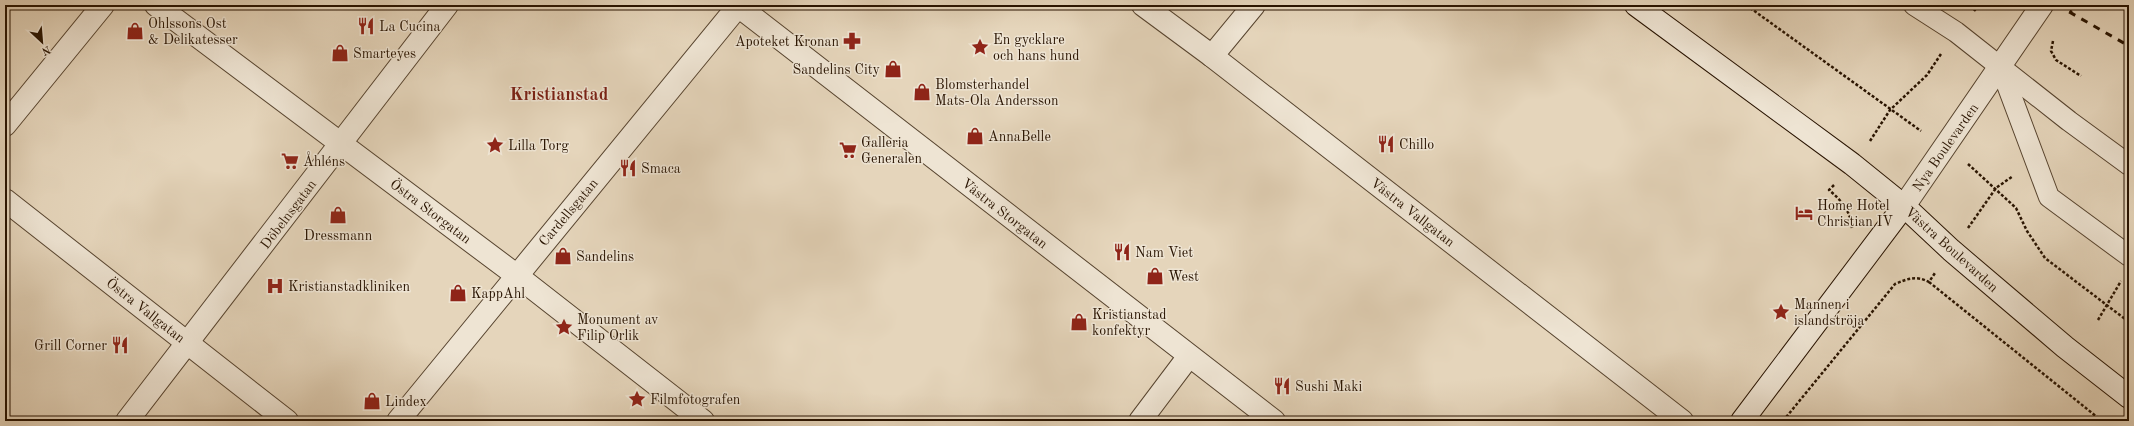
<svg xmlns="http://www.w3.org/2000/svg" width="2134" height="426" font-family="'Old Standard TT',serif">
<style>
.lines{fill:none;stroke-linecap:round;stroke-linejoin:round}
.lane-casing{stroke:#57442f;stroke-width:22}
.street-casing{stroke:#57442f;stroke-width:24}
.secondary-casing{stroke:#281300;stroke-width:24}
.path{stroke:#281300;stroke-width:2.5;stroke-dasharray:3 2;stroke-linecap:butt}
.lane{stroke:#eee4d3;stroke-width:20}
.street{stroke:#eee4d3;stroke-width:22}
.secondary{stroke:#eee4d3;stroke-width:22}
.rail{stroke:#281300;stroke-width:3;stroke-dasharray:7 7;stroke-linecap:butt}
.labels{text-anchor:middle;stroke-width:3;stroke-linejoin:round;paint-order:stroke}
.poi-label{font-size:14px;fill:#281300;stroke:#eee4d3;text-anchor:start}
.street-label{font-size:14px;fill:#281300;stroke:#eee4d3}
.district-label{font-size:18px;font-weight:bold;fill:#7a1f14;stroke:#eee4d3}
</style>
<rect width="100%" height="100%" fill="#e5d5bb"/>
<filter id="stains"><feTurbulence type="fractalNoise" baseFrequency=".005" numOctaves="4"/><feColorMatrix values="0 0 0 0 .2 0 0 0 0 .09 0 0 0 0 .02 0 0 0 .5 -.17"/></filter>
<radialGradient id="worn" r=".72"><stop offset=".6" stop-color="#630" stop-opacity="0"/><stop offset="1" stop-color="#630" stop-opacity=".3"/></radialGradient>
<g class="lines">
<g class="lane-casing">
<g id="lane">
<polyline points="1914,5 1956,32 2069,121 2129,165"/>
<polyline points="2000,66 2049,197 2129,256"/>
</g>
</g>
<g class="street-casing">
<g id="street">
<polyline points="156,5 516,275 703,421"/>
<polyline points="737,5 1274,421"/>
<polyline points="1143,5 1212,56 1682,421"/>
<polyline points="1212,56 1254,5"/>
<polyline points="5,125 103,5"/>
<polyline points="5,200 287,421"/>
<polyline points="1904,206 2042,5"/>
<polyline points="127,421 447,5"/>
<polyline points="398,421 739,5"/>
<polyline points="1140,421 1189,356"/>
</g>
</g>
<g class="secondary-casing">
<g id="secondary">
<polyline points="1636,5 1852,164 1904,206 1951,250 2065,347 2129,397"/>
<polyline points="1742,421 1904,206"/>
</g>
</g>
<g class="path">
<polyline points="1746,5 1921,131"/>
<polyline points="1974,11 1979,5"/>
<polyline points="2070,13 2075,5"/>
<polyline points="2053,41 2051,51 2056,60 2081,76"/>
<polyline points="1870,141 1890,110 1927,75 1941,54"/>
<polyline points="1968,164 2016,208 2027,231 2045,258 2129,322"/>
<path d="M1834,185L1829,190C1842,201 1850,210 1852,228"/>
<polyline points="1968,228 1996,188 2013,176"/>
<polyline points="1929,282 2102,421"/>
<polyline points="2098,320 2121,281"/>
<path d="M1783,421L1895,284C1907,279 1916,275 1929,282L1935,273"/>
</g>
<use href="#lane" class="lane"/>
<use href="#street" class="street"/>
<use href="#secondary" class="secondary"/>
<polyline class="rail" points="2057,5 2129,46"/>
</g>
<defs>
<g id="restaurant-bare" transform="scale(1.38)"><path d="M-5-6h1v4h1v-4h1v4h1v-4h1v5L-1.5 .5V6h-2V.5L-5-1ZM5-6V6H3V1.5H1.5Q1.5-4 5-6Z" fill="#8f2418" stroke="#eee4d3" stroke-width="2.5" paint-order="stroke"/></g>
<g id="shop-bare" transform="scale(1.38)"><path d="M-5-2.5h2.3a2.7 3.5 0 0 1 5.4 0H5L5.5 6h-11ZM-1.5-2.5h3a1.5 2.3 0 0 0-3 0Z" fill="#8f2418" stroke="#eee4d3" stroke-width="2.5" paint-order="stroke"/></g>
<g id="pharmacy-bare" transform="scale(1.38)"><path d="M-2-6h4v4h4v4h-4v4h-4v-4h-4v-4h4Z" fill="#8f2418" stroke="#eee4d3" stroke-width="2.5" paint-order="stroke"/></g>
<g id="sight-bare" transform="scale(1.38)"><path d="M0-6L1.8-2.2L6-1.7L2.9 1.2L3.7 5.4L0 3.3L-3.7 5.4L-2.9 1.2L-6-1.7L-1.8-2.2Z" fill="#8f2418" stroke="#eee4d3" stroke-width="2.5" paint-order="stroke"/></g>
<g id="supermarket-bare" transform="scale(1.38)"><path d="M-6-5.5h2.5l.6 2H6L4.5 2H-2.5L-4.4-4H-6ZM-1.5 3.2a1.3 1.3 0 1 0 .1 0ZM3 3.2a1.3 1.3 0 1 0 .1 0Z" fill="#8f2418" stroke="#eee4d3" stroke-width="2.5" paint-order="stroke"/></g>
<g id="hotel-bare" transform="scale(1.38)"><path d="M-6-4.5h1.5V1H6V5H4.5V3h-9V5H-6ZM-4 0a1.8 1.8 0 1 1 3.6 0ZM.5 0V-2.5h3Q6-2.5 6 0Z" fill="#8f2418" stroke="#eee4d3" stroke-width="2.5" paint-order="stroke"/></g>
<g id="hospital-bare" transform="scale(1.38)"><path d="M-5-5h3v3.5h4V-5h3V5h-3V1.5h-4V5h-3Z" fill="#8f2418" stroke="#eee4d3" stroke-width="2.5" paint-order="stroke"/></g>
</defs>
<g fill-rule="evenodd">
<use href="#restaurant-bare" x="366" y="26"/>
<use href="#shop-bare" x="135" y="31"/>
<use href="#pharmacy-bare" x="852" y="41"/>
<use href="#sight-bare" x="980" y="47"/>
<use href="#shop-bare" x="340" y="53"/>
<use href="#shop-bare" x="893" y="69"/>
<use href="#shop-bare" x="922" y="92"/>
<use href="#shop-bare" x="975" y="136"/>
<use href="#restaurant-bare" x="1386" y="144"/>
<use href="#sight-bare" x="495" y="145"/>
<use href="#supermarket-bare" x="848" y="150"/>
<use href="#supermarket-bare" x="290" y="161"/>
<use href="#restaurant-bare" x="628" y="168"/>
<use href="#hotel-bare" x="1804" y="213"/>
<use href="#shop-bare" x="338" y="215"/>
<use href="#restaurant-bare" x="1122" y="252"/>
<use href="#shop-bare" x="563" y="256"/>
<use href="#shop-bare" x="1155" y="276"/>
<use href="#hospital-bare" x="275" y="286"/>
<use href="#shop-bare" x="458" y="293"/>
<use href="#sight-bare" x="1781" y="312"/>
<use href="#shop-bare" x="1079" y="322"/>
<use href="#sight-bare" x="564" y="327"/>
<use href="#restaurant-bare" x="120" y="345"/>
<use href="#restaurant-bare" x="1282" y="386"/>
<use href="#sight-bare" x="637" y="399"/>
<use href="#shop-bare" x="372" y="401"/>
</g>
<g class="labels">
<g class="poi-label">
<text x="148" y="28">Ohlssons Ost<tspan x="148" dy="16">&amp; Delikatesser</tspan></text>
<text x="379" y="31">La Cucina</text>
<text x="993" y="44">En gycklare<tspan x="993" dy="16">och hans hund</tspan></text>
<text x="839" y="46" text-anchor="end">Apoteket Kronan</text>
<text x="353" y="58">Smarteyes</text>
<text x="880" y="74" text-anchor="end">Sandelins City</text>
<text x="935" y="89">Blomsterhandel<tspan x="935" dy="16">Mats-Ola Andersson</tspan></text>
<text x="988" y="141">AnnaBelle</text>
<text x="861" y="147">Galleria<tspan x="861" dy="16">Generalen</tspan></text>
<text x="1399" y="149">Chillo</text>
<text x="508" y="150">Lilla Torg</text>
<text x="303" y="166">Åhléns</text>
<text x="641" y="173">Smaca</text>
<text x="1817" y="210">Home Hotel<tspan x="1817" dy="16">Christian IV</tspan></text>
<text x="338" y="240" text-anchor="middle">Dressmann</text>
<text x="1135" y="257">Nam Viet</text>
<text x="576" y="261">Sandelins</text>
<text x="1168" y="281">West</text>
<text x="288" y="291">Kristianstadkliniken</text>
<text x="471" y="298">KappAhl</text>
<text x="1794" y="309">Mannen i<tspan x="1794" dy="16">islandströja</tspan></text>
<text x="1092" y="319">Kristianstad<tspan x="1092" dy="16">konfektyr</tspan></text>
<text x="577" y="324">Monument av<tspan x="577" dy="16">Filip Orlik</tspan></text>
<text x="107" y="350" text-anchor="end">Grill Corner</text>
<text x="1295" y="391">Sushi Maki</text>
<text x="650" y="404">Filmfotografen</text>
<text x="385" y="406">Lindex</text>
</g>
<g class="street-label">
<text transform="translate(1945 147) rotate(-55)" y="5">Nya Boulevarden</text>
<text transform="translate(431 211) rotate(37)" y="5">Östra Storgatan</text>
<text transform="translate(568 212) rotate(-50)" y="5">Cardellsgatan</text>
<text transform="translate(1413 212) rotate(38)" y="5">Västra Vallgatan</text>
<text transform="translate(1005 213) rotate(38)" y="5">Västra Storgatan</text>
<text transform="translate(288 214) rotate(-53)" y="5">Döbelnsgatan</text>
<text transform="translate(1952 249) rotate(42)" y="5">Västra Boulevarden</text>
<text transform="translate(146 310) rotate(38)" y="5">Östra Vallgatan</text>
</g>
<g class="district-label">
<text x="559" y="100">Kristianstad</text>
</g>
</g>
<rect width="2134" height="426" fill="none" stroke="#e5d5bb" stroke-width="20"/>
<rect x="6" y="6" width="2122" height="414" fill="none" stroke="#281300" stroke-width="2"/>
<rect x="10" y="10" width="2114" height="406" fill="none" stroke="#281300"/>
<g transform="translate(42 42) rotate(154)" stroke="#eee4d3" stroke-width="3" paint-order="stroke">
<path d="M0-3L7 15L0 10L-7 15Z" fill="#281300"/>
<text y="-6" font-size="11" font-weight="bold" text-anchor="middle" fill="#281300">N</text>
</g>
<rect width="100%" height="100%" filter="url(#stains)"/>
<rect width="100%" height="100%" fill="url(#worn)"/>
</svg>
